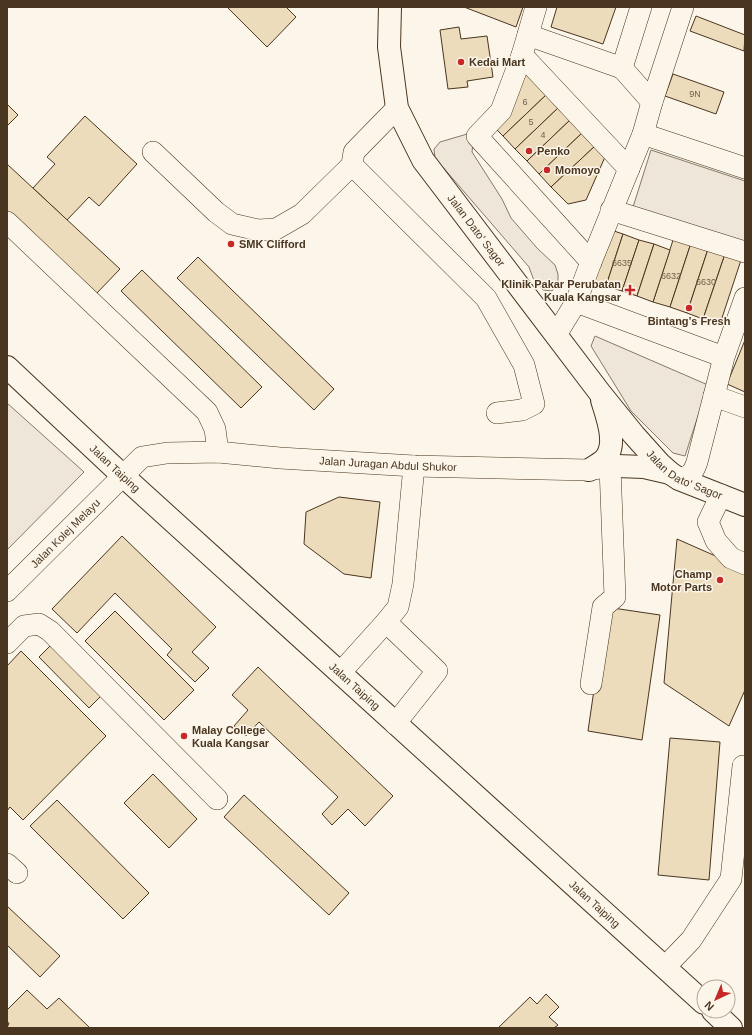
<svg xmlns="http://www.w3.org/2000/svg" width="752" height="1035" font-family="Arial,sans-serif">
<style>
.green{fill:#ede6d9;stroke:#887966}
.building{fill:#ecdcbc;stroke:#4a3520}
.lines{fill:none;stroke-linecap:round;stroke-linejoin:round}
.minor-casing{stroke:#4a3520;stroke-width:22}
.major-casing{stroke:#4a3520;stroke-width:24}
.highway-casing{stroke:#4a3520;stroke-width:24}
.minor{stroke:#fbf6e9;stroke-width:21}
.major{stroke:#fbf6e9;stroke-width:22}
.highway{stroke:#fbf6e9;stroke-width:22}
.poi-dot{fill:#c62828;stroke:#fbf6e9;stroke-width:1.5}
.labels{text-anchor:middle;stroke-width:3;stroke-linejoin:round;paint-order:stroke}
.number-label{font-size:9px;fill:#725f47}
.poi-label{font-size:11px;font-weight:bold;fill:#4a3520;stroke:#fbf6e9;text-anchor:start}
.street-label{font-size:11px;fill:#4a3520;stroke:#fbf6e9}
</style>
<rect width="100%" height="100%" fill="#fbf6e9"/>
<g class="green">
<polygon points="474,132 472,152 502,199 511,218 537,248 555,265 558,274 558,281 555,287 552,291 543,290 533,278 529,267 435,158 434,149 440,142"/>
<polygon points="651,150 745,181 745,244 633,207"/>
<polygon points="595,336 708,385 685,456 673,453 631,411 591,346"/>
<polygon points="7,403 84,472 7,550"/>
</g>
<g class="building">
<polygon points="227,7 286,7 296,17 267,47"/>
<polygon points="464,7 523,7 516,27"/>
<polygon points="557,7 616,7 603,44 551,27"/>
<polygon points="696,16 745,35 744,51 690,31"/>
<polygon points="459,27 461,39 487,36 493,77 467,81 468,87 448,89 440,30"/>
<polygon points="521,67 546,95 503,136 492,125"/>
<polygon points="673,74 724,92 716,114 665,96"/>
<polygon points="546,95 558,108 515,149 503,136"/>
<polygon points="7,104 18,115 7,126"/>
<polygon points="558,108 570,120 527,161 515,149"/>
<polygon points="85,116 137,164 99,206 89,197 67,220 33,188 55,164 47,157"/>
<polygon points="570,120 582,133 539,174 527,161"/>
<polygon points="582,133 595,146 551,187 539,174"/>
<polygon points="595,146 605,157 586,200 568,204 551,187"/>
<polygon points="7,164 120,269 95,295 7,212"/>
<polygon points="608,229 623,234 606,286 590,281"/>
<polygon points="623,234 639,240 622,291 606,286"/>
<polygon points="675,234 692,240 670,307 653,302"/>
<polygon points="639,240 654,244 637,296 622,291"/>
<polygon points="692,240 709,246 687,313 670,307"/>
<polygon points="654,244 670,250 653,302 637,296"/>
<polygon points="709,246 726,251 703,319 687,313"/>
<polygon points="726,251 742,257 720,324 703,319"/>
<polygon points="198,257 334,389 314,410 177,278"/>
<polygon points="142,270 262,387 241,408 121,291"/>
<polygon points="745,340 745,392 727,384"/>
<polygon points="339,497 380,502 371,578 344,574 304,544 306,512"/>
<polygon points="122,536 216,627 192,652 209,668 195,682 167,655 172,649 115,593 77,633 52,609"/>
<polygon points="677,539 745,569 745,690 729,726 664,683"/>
<polygon points="606,607 660,615 642,740 588,731"/>
<polygon points="115,611 194,690 164,720 85,641"/>
<polygon points="51,645 101,696 89,708 39,657"/>
<polygon points="21,651 106,736 23,820 10,807 7,811 7,666"/>
<polygon points="258,667 393,796 365,826 348,809 332,825 322,814 338,797 259,722 246,736 234,726 248,710 232,695"/>
<polygon points="670,738 720,742 709,880 658,875"/>
<polygon points="153,774 197,819 169,848 124,803"/>
<polygon points="244,795 349,893 329,915 224,817"/>
<polygon points="57,800 149,893 123,919 30,826"/>
<polygon points="7,906 60,956 40,977 7,945"/>
<polygon points="27,990 47,1009 59,998 90,1028 7,1028 9,1023 7,1022 7,1010"/>
<polygon points="546,994 559,1007 549,1017 558,1025 554,1028 498,1028 530,997 537,1004"/>
</g>
<g class="lines">
<g class="minor-casing">
<g id="minor">
<polyline points="536,7 522,55 501,111 477,136 591,262"/>
<polyline points="641,7 622,68 652,102 683,7"/>
<polyline points="528,35 622,68"/>
<polyline points="522,55 629,169"/>
<polyline points="397,108 354,152 352,165 486,298 524,365 534,404 522,410 497,413"/>
<polyline points="643,134 745,168"/>
<polyline points="153,152 216,212 232,224 258,230 276,229 302,214 352,165"/>
<polyline points="611,210 745,252"/>
<polyline points="7,222 207,412 215,429 218,452"/>
<polyline points="576,302 721,356"/>
<polyline points="556,335 576,302 591,262 643,134 652,102"/>
<polyline points="714,396 745,407"/>
<path d="M679,479C690,476 693,474 697,462L724,357L745,298"/>
<polyline points="721,495 708,522 716,541 731,558 745,564"/>
<path id="s1" d="M7,591L142,457L167,453L218,452L280,458L414,466L589,470L606,467"/>
<polyline points="386,622 398,607 403,584 414,466"/>
<polyline points="7,643 24,626 39,624 50,631 217,799"/>
<polyline points="340,673 386,622 437,671 395,724"/>
<polyline points="591,684 603,607 615,597 610,467"/>
<polyline points="7,864 17,873"/>
<polyline points="665,967 691,940 731,879 743,766"/>
</g>
</g>
<g class="major-casing">
<g id="major">
<path id="s2" d="M390,7L389,47L397,108L423,160L600,393L634,435L660,464L670,473L679,479L745,505"/>
<polyline points="617,466 644,467 670,473"/>
<path d="M589,470C594,467 601,463 605,459C618,444 607,417 602,400"/>
</g>
</g>
<g class="highway-casing">
<g id="highway">
<path id="s3" d="M7,367L122,475L704,1003"/>
<polyline points="713,1011 731,1028"/>
</g>
</g>
<use href="#minor" class="minor"/>
<use href="#major" class="major"/>
<use href="#highway" class="highway"/>
</g>
<g class="poi-dot">
<circle cx="461" cy="62" r="4"/>
<circle cx="529" cy="151" r="4"/>
<circle cx="547" cy="170" r="4"/>
<circle cx="231" cy="244" r="4"/>
<path d="M628 284h4v4h4v4h-4v4h-4v-4h-4v-4h4z"/>
<circle cx="689" cy="308" r="4"/>
<circle cx="720" cy="580" r="4"/>
<circle cx="184" cy="736" r="4"/>
</g>
<g class="labels">
<g class="number-label">
<text x="695" y="97">9N</text>
<text x="525" y="105">6</text>
<text x="531" y="125">5</text>
<text x="543" y="138">4</text>
<text x="622" y="266">6635</text>
<text x="671" y="279">6632</text>
<text x="706" y="285">6630</text>
</g>
<g class="poi-label">
<text x="469" y="66">Kedai Mart</text>
<text x="537" y="155">Penko</text>
<text x="555" y="174">Momoyo</text>
<text x="239" y="248">SMK Clifford</text>
<text x="621" y="288" text-anchor="end">Klinik Pakar Perubatan<tspan x="621" dy="13">Kuala Kangsar</tspan></text>
<text x="689" y="325" text-anchor="middle">Bintang’s Fresh</text>
<text x="712" y="578" text-anchor="end">Champ<tspan x="712" dy="13">Motor Parts</tspan></text>
<text x="192" y="734">Malay College<tspan x="192" dy="13">Kuala Kangsar</tspan></text>
</g>
<g class="street-label">
<text dy="4" stroke="none"><textPath href="#s2" startOffset="248">Jalan Dato' Sagor</textPath></text>
<text dy="4" stroke="none"><textPath href="#s1" startOffset="437">Jalan Juragan Abdul Shukor</textPath></text>
<text dy="4" stroke="none"><textPath href="#s3" startOffset="148">Jalan Taiping</textPath></text>
<text dy="4" stroke="none"><textPath href="#s2" startOffset="572">Jalan Dato' Sagor</textPath></text>
<text dy="4" stroke="none"><textPath href="#s1" startOffset="82">Jalan Kolej Melayu</textPath></text>
<text dy="4" stroke="none"><textPath href="#s3" startOffset="472">Jalan Taiping</textPath></text>
<text dy="4" stroke="none"><textPath href="#s3" startOffset="796">Jalan Taiping</textPath></text>
</g>
</g>
<rect width="752" height="1035" fill="none" stroke="#4a3520" stroke-width="16"/>
<g transform="translate(716 999) rotate(224)"><circle r="19" fill="#fbf6e9" stroke="#b4a999"/>
<path d="M0-3L7 15L0 10L-7 15Z" fill="#c62828"/>
<text y="-6" font-size="11" font-weight="bold" text-anchor="middle" fill="#4a3520">N</text>
</g>
</svg>
